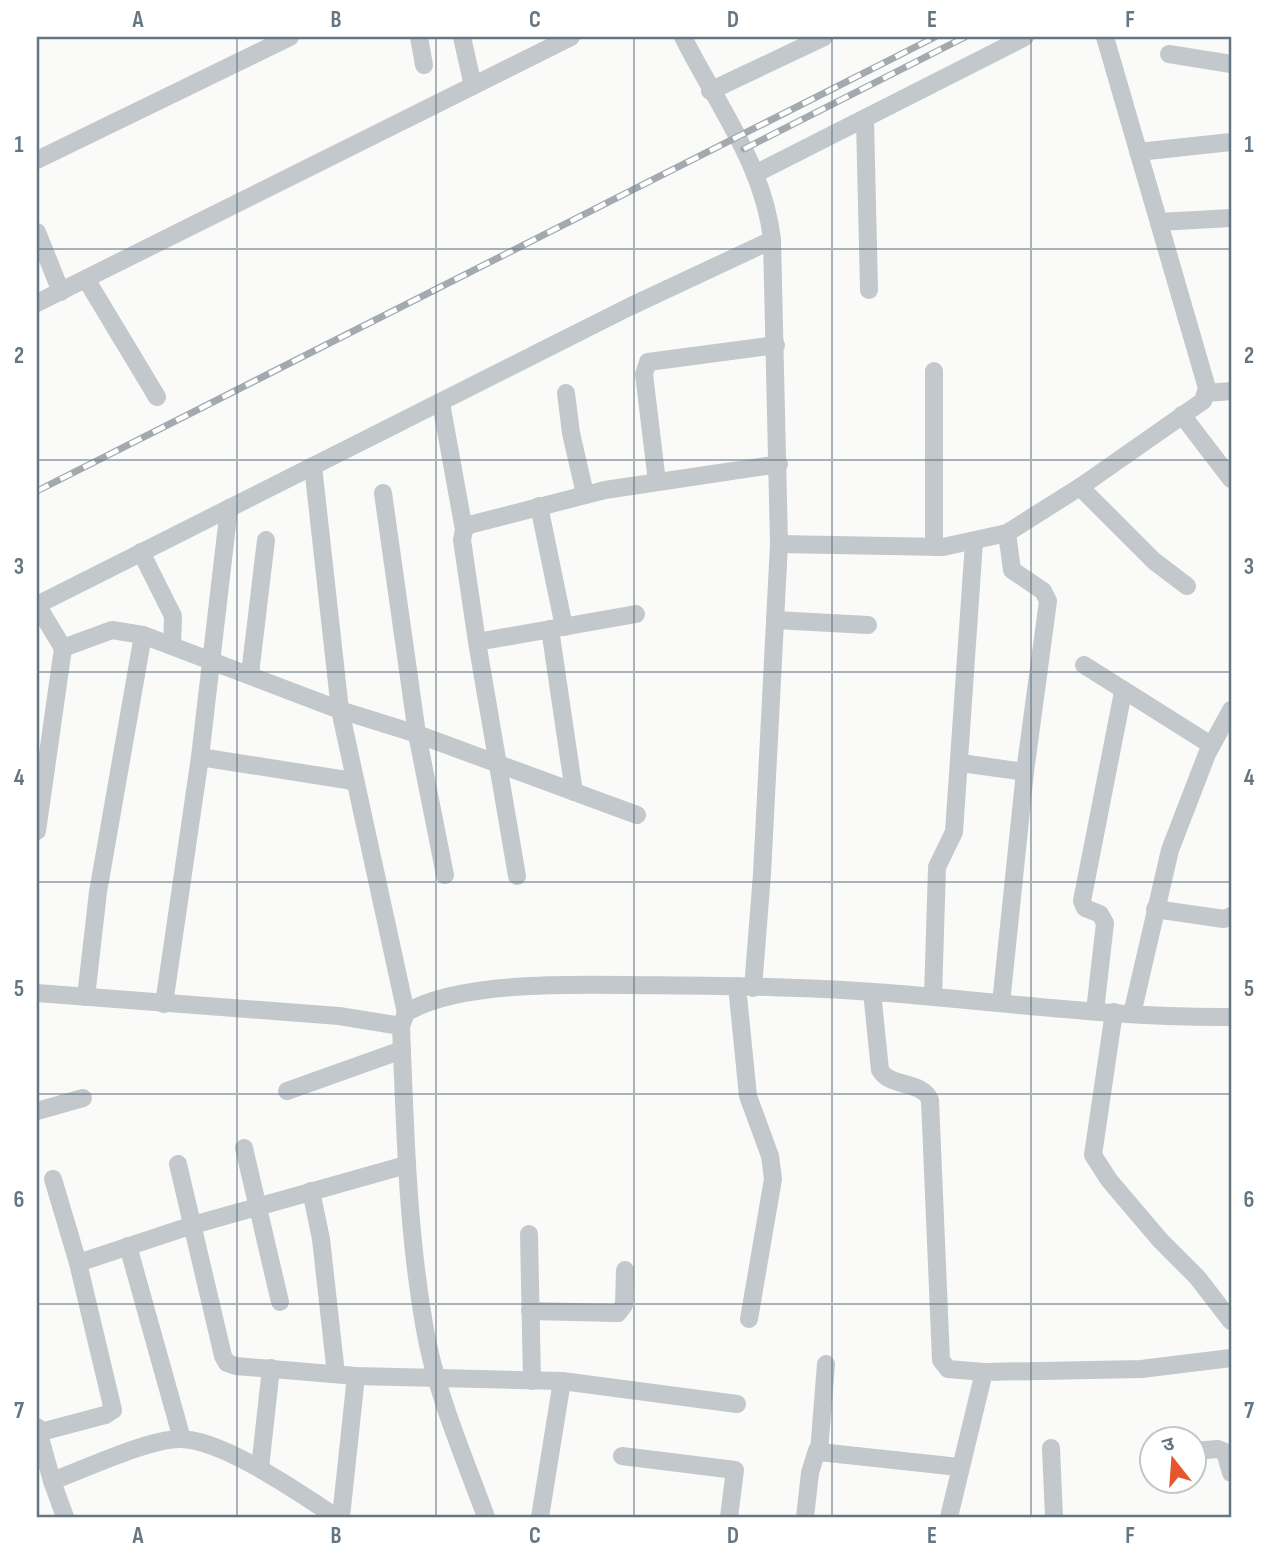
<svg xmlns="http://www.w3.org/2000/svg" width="1268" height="1554" font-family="'Sofia Sans Condensed','Noto Sans Devanagari',sans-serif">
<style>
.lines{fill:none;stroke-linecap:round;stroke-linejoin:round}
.minor{stroke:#c3c8cc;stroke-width:18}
.rail-casing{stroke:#a2aab0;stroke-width:7}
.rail{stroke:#fff;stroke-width:4.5;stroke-dasharray:13;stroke-linecap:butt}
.grid{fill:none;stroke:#657683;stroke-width:2;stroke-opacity:0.55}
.neatline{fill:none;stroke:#657683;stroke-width:2.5}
.grid-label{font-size:23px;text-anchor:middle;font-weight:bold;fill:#657683}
</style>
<rect width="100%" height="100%" fill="#fafaf8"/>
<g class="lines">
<g class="minor">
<polyline points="419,37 424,65"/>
<polyline points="462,37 473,86"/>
<path d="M683,37C716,103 764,165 772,240L779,544L762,874L753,988"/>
<polyline points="1169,54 1231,64"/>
<polyline points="710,91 824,37"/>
<polyline points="865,119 869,290"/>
<polyline points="1138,152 1231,142"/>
<polyline points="37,160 290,37"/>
<polyline points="757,173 1025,37"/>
<polyline points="1159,222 1231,218"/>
<polyline points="37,232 61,292"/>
<polyline points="86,279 157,397"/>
<polyline points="37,303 571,37"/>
<polyline points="566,393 571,433 585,494"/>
<polyline points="1207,393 1231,391"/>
<polyline points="441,403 464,530"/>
<polyline points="1182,415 1231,479"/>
<polyline points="313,466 340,710 406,1013"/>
<polyline points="657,482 644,374 648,362 776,345"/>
<polyline points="1080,487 1154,561 1187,586"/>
<polyline points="383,493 417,734 445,875"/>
<polyline points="539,506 564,627"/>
<polyline points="779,544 943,547 1007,533 1083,485 1203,401 1207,388 1105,37"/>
<polyline points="934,547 934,371"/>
<polyline points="141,552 173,616 172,646"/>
<polyline points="37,605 629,307 772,240"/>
<polyline points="37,605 63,648 112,630 143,635 340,710 417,734 637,815"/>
<polyline points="775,620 868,625"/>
<polyline points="550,629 574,792"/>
<polyline points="477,642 462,540 464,530 469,525 605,490 779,464"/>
<polyline points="1084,665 1211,745"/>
<polyline points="250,674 266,540"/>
<polyline points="200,757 353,781"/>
<polyline points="961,763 1025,772"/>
<polyline points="37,767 46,768 63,648"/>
<polyline points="37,831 46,768"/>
<polyline points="517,876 477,642 636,614"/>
<polyline points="1155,909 1224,919 1231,916"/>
<polyline points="737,986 748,1096 770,1156 773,1179 749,1319"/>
<path d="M872,992L880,1070C890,1088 922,1080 930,1100L941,1360L948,1369L984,1372"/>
<polyline points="37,993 339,1016 401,1026"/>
<polyline points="86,997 98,892 143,635"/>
<polyline points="933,997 937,867 954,832 974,542"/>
<polyline points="1001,1003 1025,772 1048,601 1043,591 1012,570 1007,533"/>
<polyline points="164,1004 200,757 229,508"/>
<polyline points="1095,1011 1105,923 1100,914 1085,908 1082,901 1123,692"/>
<polyline points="1114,1012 1093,1155 1109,1180 1160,1240 1197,1277 1231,1321"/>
<polyline points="1132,1014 1170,850 1207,754 1231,710"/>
<polyline points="287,1091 402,1050"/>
<polyline points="37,1111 83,1098"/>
<polyline points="244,1148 280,1302"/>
<polyline points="178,1164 223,1356 227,1363 236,1366 356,1376 562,1381 737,1404"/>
<polyline points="53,1179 78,1263 193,1225 406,1165"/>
<polyline points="311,1191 321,1239 336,1374"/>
<polyline points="529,1234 532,1381"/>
<polyline points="128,1246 182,1439"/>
<polyline points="530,1311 618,1313 624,1305 625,1270"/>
<polyline points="826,1364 819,1452 959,1467"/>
<polyline points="37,1427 52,1481"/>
<polyline points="37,1433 105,1415 113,1410 78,1263"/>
<polyline points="1051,1448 1054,1517"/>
<polyline points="1194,1451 1218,1449 1225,1452 1231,1473"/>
<polyline points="622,1456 735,1470 729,1517"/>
<polyline points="260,1468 271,1368"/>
<path d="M65,1517L52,1481C85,1469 146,1440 179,1439C221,1438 301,1494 336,1517"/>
<polyline points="341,1517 356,1376"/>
<path d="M486,1517C463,1454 435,1391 424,1324C407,1226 405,1125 401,1026L406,1013C455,982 570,984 629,985C715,986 802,986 888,993C1002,1002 1117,1018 1231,1017"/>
<polyline points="540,1517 562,1381"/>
<polyline points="805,1517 810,1473 817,1450"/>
<polyline points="949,1517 984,1372 1141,1369 1231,1358"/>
</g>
<g class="rail-casing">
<g id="rail">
<polyline points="744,149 965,37"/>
<polyline points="37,491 935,37"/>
</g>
</g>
<use href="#rail" class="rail"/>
</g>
<path class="grid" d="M237,37V1517M436,37V1517M634,37V1517M832,37V1517M1031,37V1517M37,249H1231M37,460H1231M37,672H1231M37,882H1231M37,1094H1231M37,1304H1231"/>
<rect width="1268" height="1554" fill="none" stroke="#ffffff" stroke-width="77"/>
<g transform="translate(1173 1460) rotate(343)"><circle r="33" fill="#ffffff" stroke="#c1c8cd" stroke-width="2"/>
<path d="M0-5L12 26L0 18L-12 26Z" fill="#e4572e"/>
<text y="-10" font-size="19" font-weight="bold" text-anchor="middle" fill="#657683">उ</text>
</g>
<rect x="38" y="38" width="1192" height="1478" class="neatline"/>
<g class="grid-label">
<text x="138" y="27">A</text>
<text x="336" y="27">B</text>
<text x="535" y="27">C</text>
<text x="733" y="27">D</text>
<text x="932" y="27">E</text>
<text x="1130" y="27">F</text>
<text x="19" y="152">1</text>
<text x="1249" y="152">1</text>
<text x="19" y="363">2</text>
<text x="1249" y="363">2</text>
<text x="19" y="574">3</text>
<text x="1249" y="574">3</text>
<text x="19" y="785">4</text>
<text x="1249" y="785">4</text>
<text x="19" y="996">5</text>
<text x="1249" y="996">5</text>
<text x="19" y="1207">6</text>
<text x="1249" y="1207">6</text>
<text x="19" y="1418">7</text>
<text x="1249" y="1418">7</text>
<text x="138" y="1543">A</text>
<text x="336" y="1543">B</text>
<text x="535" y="1543">C</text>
<text x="733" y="1543">D</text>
<text x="932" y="1543">E</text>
<text x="1130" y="1543">F</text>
</g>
</svg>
